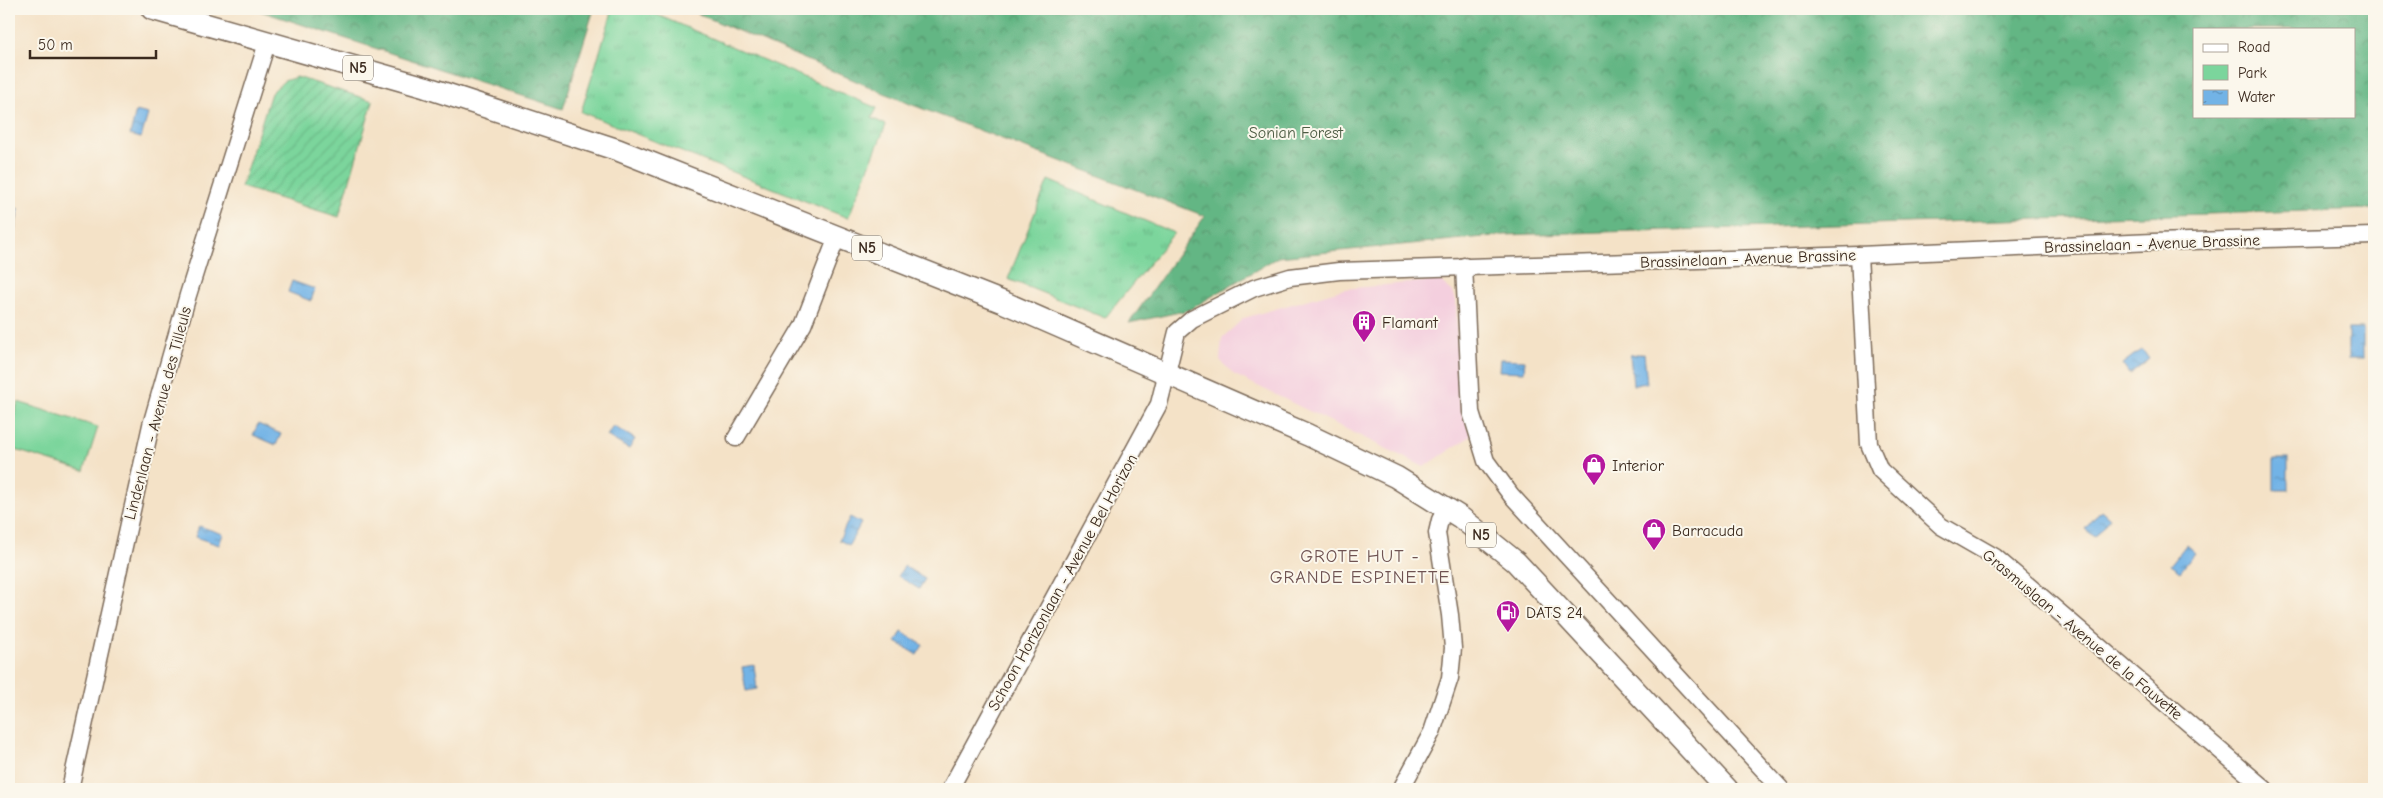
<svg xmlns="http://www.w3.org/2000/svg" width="2383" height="798" font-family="'Comic Neue',sans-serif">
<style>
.built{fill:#f4cfde}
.grass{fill:url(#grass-tufts);stroke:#5b805d}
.forest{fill:url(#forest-crowns);stroke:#507051;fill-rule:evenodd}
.park{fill:#7bd59c;stroke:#5b805d}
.garden{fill:url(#garden-furrows);stroke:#5b805d}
.water{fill:url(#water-ripples);stroke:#566e82}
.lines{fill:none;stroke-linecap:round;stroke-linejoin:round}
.minor-casing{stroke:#7c6a59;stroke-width:19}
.major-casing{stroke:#7c6a59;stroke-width:24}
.minor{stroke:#fff;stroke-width:16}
.major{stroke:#fff;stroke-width:21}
.labels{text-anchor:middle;stroke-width:4;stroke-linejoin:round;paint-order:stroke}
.shield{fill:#fbf7ec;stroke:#75685c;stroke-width:1}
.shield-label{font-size:15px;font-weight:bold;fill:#3b2a1e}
.park-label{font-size:16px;fill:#4e5d44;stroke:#fbf7ec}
.street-label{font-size:16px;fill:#3b2a1e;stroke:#fbf7ec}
.poi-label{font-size:16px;fill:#3b2a1e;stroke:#fbf7ec;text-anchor:start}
.neighbourhood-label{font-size:18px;letter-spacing:1px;fill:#6f5352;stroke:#fbf7ec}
</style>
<defs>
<pattern id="grass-tufts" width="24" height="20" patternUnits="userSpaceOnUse" patternTransform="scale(1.25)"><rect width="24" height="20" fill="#7bd59c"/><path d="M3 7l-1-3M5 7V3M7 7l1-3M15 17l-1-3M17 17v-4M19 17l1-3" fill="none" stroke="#6bb786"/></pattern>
<pattern id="forest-crowns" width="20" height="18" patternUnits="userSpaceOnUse" patternTransform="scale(1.25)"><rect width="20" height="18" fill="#64b684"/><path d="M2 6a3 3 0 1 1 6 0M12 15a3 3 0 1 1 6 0" fill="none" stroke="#54946b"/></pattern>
<pattern id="garden-furrows" width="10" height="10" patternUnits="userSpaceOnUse" patternTransform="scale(1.25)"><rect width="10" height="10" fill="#7bd59c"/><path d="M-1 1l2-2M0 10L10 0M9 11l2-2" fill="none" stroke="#6bb786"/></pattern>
<pattern id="water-ripples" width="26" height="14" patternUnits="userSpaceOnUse" patternTransform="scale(1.25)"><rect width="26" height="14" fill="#72b3e6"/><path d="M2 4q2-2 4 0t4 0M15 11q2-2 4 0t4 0" fill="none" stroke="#5f92ba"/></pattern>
</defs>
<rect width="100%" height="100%" fill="#fbf7ec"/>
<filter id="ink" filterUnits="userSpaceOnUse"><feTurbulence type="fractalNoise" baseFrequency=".02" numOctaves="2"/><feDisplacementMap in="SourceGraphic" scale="10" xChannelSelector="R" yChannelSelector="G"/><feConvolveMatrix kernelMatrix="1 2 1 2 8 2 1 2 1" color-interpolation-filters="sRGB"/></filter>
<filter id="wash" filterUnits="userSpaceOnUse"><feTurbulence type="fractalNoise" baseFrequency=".0096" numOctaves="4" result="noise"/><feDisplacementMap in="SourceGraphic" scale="20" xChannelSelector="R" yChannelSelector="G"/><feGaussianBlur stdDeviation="1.12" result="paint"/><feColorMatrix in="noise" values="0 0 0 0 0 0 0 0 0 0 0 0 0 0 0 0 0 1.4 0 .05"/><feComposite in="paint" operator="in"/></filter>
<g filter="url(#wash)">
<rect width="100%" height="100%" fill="#f4e2c7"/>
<polygon class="built" points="1439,280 1451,290 1456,300 1459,400 1471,436 1424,467 1233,374 1220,360 1222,338 1244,318 1344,289"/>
<g class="grass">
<polygon points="613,9 643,9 877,108 872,118 886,125 848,218 581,112"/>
<polygon points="1048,180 1174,233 1105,318 1008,279"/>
</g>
<g class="forest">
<polygon points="254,9 594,9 563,109"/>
<path d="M687,9H2374V209L1504,235L1278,257L1189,310L1129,323L1205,216L910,104ZM2194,29H2354V116H2194Z"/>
</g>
<polygon class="park" points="18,402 98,427 84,471 9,448 9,432"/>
<polygon class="garden" points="297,77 373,101 339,217 241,187 271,93 284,81"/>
<g class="water">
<polygon points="136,111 148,114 141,138 130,135"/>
<polygon points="9,206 19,209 14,233 9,232"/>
<polygon points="292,281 315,289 311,301 288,292"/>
<rect x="2348" y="329" width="15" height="30"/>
<polygon points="2142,349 2149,359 2129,374 2122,364"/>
<polygon points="1644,353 1647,383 1633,385 1630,355"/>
<polygon points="1500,359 1525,360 1524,372 1499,371"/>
<polygon points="258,424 281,434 276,445 253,435"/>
<polygon points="613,426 635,439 629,449 607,436"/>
<rect x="2274" y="459" width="14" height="31"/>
<polygon points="2101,510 2110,518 2095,537 2085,529"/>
<polygon points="850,517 861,523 849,545 839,540"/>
<polygon points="199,526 223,534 219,545 195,537"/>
<polygon points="2186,545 2195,553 2180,572 2170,565"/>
<polygon points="904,566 925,579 919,589 898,576"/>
<polygon points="902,632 923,645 917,655 896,642"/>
<polygon points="754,665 757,689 746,691 742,667"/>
</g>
</g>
<g filter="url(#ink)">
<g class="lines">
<g class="minor-casing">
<g id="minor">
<polyline points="1859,255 1869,444 1880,470 1941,526 1995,557 2265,789"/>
<polyline points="1464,266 1471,412 1486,461 1511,495 1781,789"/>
<polyline points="736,438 803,325 837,237"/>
<polyline points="70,789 151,425 188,295 267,43"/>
<polyline points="950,789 1159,404 1177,332 1192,319 1254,288 1290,277 1339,271 1859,255 2153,242 2374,236"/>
<polyline points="1401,789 1432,732 1450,678 1453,648 1450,615 1437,533 1440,520 1446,508"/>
</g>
</g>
<g class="major-casing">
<polyline id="major" points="152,9 425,87 618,150 1005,303 1308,435 1396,477 1460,517 1516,562 1727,789"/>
</g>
<use href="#minor" class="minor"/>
<use href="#major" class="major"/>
</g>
</g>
<defs>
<g id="building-pin" transform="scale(1.25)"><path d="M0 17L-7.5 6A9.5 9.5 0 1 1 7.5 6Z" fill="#b5179e" stroke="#fbf7ec"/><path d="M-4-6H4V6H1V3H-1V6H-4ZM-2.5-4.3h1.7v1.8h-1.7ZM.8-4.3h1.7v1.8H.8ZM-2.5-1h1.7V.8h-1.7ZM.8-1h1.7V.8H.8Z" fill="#fff"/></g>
<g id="shop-pin" transform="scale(1.25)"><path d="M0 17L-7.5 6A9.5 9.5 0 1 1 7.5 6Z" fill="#b5179e" stroke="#fbf7ec"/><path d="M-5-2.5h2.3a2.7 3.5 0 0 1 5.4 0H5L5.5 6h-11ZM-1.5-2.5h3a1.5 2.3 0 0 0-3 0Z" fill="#fff"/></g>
<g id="fuel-pin" transform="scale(1.25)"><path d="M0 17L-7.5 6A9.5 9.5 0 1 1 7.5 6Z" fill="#b5179e" stroke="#fbf7ec"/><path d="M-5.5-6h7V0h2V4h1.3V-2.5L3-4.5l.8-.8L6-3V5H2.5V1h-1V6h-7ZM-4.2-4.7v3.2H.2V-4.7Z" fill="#fff"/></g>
</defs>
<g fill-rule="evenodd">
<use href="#building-pin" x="1364" y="322"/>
<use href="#shop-pin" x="1594" y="465"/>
<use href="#shop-pin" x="1654" y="530"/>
<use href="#fuel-pin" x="1508" y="612"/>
</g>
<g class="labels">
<g class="shield">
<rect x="343" y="55.5" width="30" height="25" rx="4"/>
<rect x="852" y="235.5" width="30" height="25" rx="4"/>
<rect x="1466" y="522.5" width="30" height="25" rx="4"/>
</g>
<g class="shield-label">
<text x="358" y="73">N5</text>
<text x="867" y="253">N5</text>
<text x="1481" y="540">N5</text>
</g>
<g class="park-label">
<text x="1296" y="138">Sonian Forest</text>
</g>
<g class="street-label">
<text transform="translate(2152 243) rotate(-2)" y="6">Brassinelaan - Avenue Brassine</text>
<text transform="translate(1748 258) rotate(-2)" y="6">Brassinelaan - Avenue Brassine</text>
<text transform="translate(157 413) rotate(-75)" y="6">Lindenlaan - Avenue des Tilleuls</text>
<text transform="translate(1062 582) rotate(-61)" y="6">Schoon Horizonlaan - Avenue Bel Horizon</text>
<text transform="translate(2083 634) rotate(40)" y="6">Grasmuslaan - Avenue de la Fauvette</text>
</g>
<g class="poi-label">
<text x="1382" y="328">Flamant</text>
<text x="1612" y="471">Interior</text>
<text x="1672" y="536">Barracuda</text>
<text x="1526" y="618">DATS 24</text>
</g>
<g class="neighbourhood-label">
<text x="1360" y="562">GROTE HUT -<tspan x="1360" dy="21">GRANDE ESPINETTE</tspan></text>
</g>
</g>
<rect width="2383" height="798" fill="none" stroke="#fbf7ec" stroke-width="30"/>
<rect x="2193" y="28" width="162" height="90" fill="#fbf7ec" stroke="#aea59a"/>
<rect x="2203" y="44" width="25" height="8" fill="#ffffff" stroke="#aea59a"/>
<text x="2238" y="52" font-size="15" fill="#3b2a1e">Road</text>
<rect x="2203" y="65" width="25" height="15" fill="#7bd59c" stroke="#aea59a"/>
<text x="2238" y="78" font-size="15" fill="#3b2a1e">Park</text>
<rect x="2203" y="90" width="25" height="15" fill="url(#water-ripples)" stroke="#aea59a"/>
<text x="2238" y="102" font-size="15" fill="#3b2a1e">Water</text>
<path d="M30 50v8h126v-8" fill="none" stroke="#3b2a1e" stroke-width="2.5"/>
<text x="38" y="50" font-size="15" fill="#3b2a1e" stroke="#fbf7ec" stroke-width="4" paint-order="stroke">50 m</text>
</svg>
